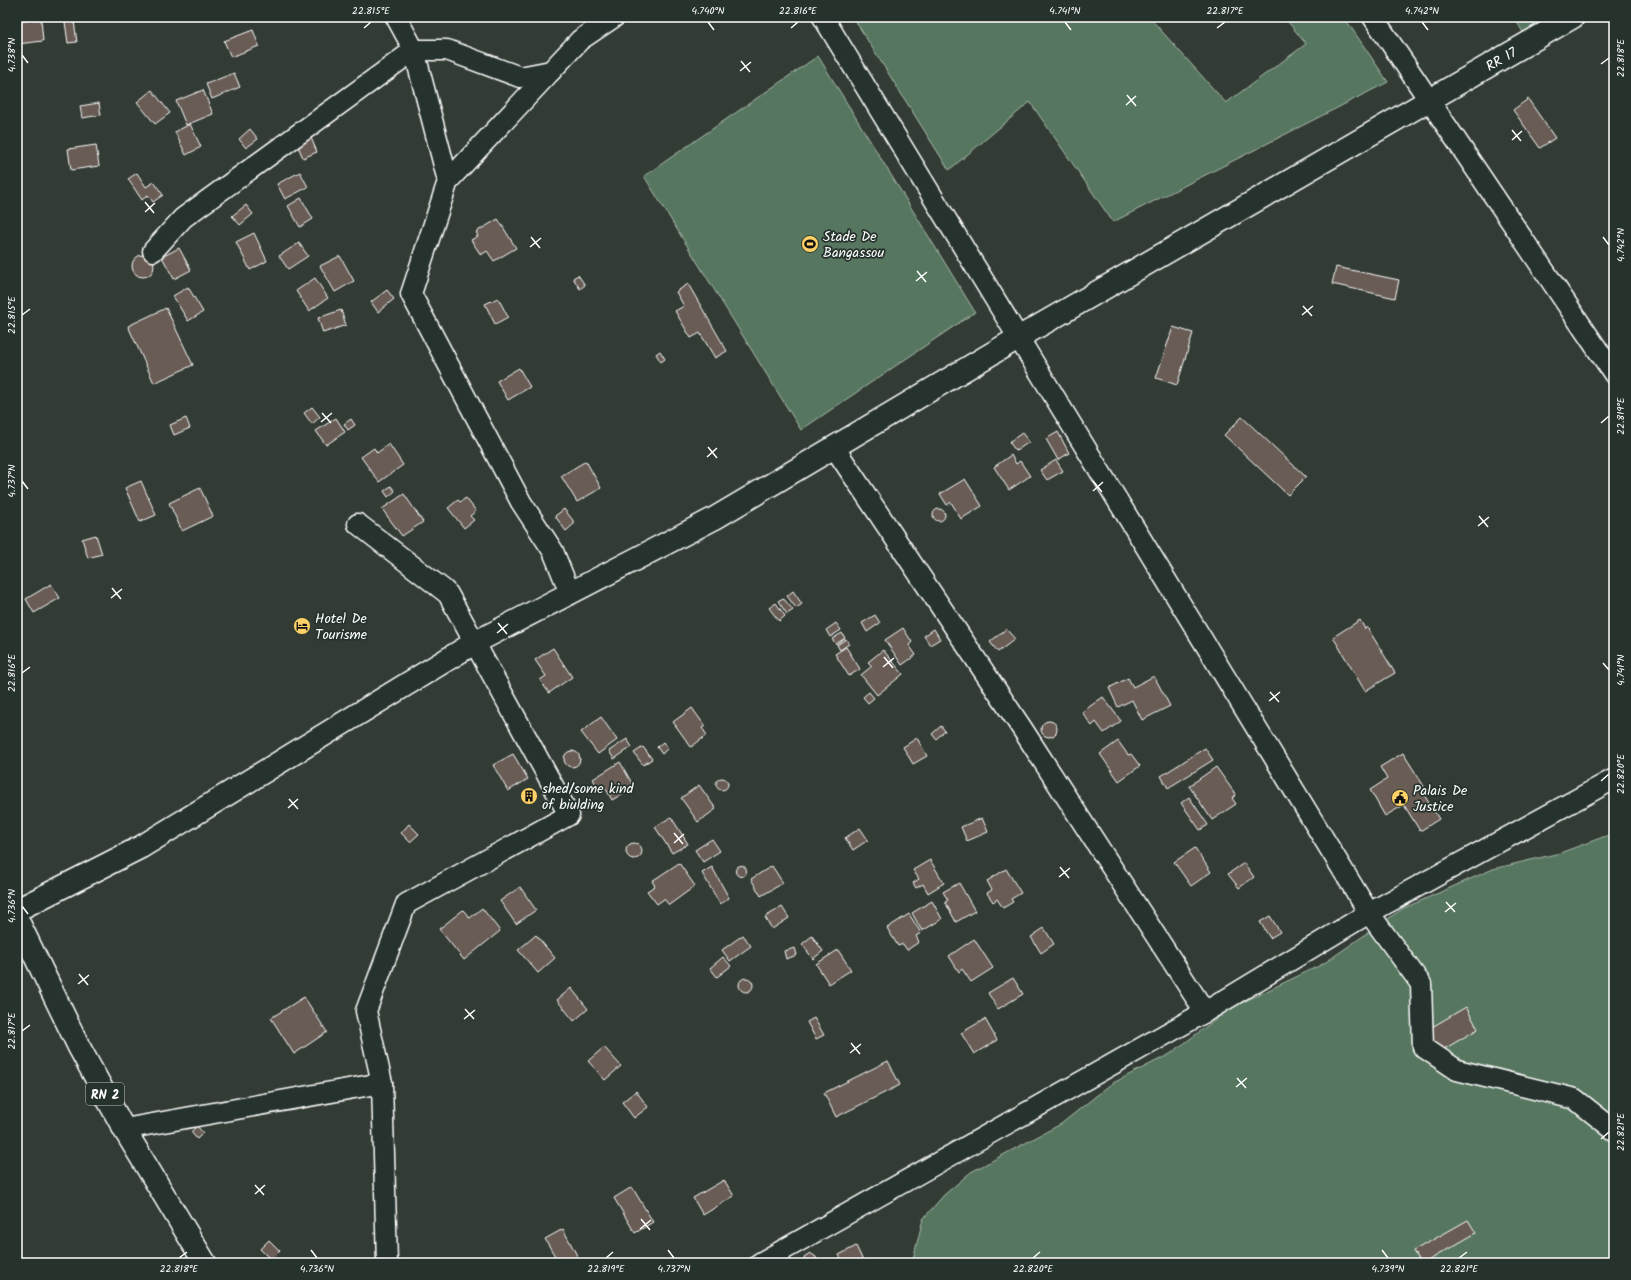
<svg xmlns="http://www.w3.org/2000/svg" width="1631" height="1280" font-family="Kalam,sans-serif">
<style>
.green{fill:#56765e;stroke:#aabaae}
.building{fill:#675b54;stroke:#fff}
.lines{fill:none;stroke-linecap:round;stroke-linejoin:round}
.minor-casing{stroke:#fff;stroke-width:23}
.major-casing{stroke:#fff;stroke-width:25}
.minor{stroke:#26332d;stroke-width:20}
.major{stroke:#26332d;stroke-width:22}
.ticks{fill:none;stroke:#fff;stroke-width:1.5}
.labels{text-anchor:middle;stroke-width:3.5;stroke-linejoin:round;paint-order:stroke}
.shield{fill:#26332d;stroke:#bec2c0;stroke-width:1}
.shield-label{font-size:13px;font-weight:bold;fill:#fff}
.street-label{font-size:14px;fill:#fff;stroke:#26332d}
.poi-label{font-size:14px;fill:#fff;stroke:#26332d;text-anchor:start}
.neatline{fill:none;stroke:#fff;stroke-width:1.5}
.ticks-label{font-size:10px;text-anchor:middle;fill:#fff}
</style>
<rect width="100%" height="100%" fill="#333b35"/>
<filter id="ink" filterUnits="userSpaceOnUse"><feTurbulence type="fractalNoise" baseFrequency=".025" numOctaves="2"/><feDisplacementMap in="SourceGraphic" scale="8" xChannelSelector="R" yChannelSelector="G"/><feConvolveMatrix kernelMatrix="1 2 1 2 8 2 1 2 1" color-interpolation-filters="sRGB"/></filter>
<g filter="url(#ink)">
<g class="green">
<polygon points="853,17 1149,17 1226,103 1306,44 1284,17 1344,17 1388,82 1113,222 1030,102 949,170"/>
<polygon points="1514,17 1573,17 1530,44"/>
<polygon points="818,56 975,312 801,430 644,176"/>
<polygon points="1614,833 1614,1263 912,1263 923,1219 944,1195 971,1172 1061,1124 1111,1084 1170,1054 1231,1008 1323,964 1402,909 1493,869 1560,853"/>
</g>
<g class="building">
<polygon points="41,19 43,41 17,44 17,22"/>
<polygon points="74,21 77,42 68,43 65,22"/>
<polygon points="253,30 259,46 231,57 224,41"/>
<polygon points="234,73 240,87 212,99 206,84"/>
<polygon points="152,90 170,113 155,124 137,102"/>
<polygon points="203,90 213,114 186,125 176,101"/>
<polygon points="1528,99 1555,138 1540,148 1513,110"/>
<polygon points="99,103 101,115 82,118 80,106"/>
<polygon points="190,124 201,147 186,155 175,132"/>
<polygon points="250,129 258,139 246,148 239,139"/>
<polygon points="309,133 317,152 303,158 295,139"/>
<polygon points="96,145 99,166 71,170 68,149"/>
<polygon points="300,172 308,187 285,199 277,184"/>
<polygon points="137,173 146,187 154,182 163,195 153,202 148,195 142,200 128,179"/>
<polygon points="301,198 313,219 300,227 288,206"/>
<polygon points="246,205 253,214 240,225 232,216"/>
<polygon points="498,219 516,248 494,261 487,251 481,255 471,240 478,236 476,232"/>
<polygon points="254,233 267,261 250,270 236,242"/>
<polygon points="299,243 308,256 288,269 279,256"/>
<polygon points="179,248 191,270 174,279 162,257"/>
<circle cx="143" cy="266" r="11"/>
<polygon points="340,256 354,281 335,292 320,266"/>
<polygon points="1336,267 1399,280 1395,298 1332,284"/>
<polygon points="578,275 585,285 580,289 573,278"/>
<polygon points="315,278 328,298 309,311 296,291"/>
<polygon points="688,284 727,351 715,358 700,333 691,338 675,311 684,306 676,292"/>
<polygon points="188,287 203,312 188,321 173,296"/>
<polygon points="387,290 394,299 378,312 371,302"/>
<polygon points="498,298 508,317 495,324 485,304"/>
<polygon points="166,308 193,365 154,383 128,326"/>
<polygon points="341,310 346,325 323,333 318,318"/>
<polygon points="1173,327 1193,333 1177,385 1156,378"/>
<polygon points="660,351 665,359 661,362 656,354"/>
<polygon points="519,368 530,387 508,400 497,381"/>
<polygon points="312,407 320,417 312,424 304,413"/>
<polygon points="1242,417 1306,477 1288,495 1224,435"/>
<polygon points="186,418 190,428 174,435 170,425"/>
<polygon points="336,418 345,432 326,445 316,431"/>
<polygon points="351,419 355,425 348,430 344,424"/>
<polygon points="1058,432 1069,453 1058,460 1046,439"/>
<polygon points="1022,433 1029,442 1016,451 1009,442"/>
<polygon points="389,444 403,465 379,482 361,457 374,448 377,453"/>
<polygon points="1011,455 1016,464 1020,461 1030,476 1009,490 994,467"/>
<polygon points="1056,460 1063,471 1047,480 1040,470"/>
<polygon points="586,461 601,488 577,502 561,476"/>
<polygon points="965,479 982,506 961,519 951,502 947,505 940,494"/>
<polygon points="141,481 156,515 140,522 125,488"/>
<polygon points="391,486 395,491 388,497 384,491"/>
<polygon points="200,488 213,516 182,531 169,503"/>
<polygon points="404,494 423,522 402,536 382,509"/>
<polygon points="466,498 476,511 470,516 474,520 464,528 448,508 458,500 460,502"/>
<polygon points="564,509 575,523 566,531 555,516"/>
<circle cx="939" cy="515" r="6"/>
<polygon points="96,535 102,554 88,558 82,539"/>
<polygon points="51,584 60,598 34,613 26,599"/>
<polygon points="793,591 802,604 796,608 787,596"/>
<polygon points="783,598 793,610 787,614 778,601"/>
<polygon points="776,603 785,616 779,621 769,608"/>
<polygon points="875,615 880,623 867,632 862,623"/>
<polygon points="1360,620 1365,629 1367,627 1395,673 1365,691 1333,637"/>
<polygon points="836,623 841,630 830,637 826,630"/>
<polygon points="903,628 912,642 909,645 916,655 902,665 885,640"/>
<polygon points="934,629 940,639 930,645 924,636"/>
<polygon points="1006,629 1015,639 998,652 990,642"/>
<polygon points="842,633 845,638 836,644 832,639"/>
<polygon points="846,639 849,644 840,650 837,645"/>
<polygon points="846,647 860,669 849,676 835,654"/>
<polygon points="553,648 572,677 549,693 540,680 546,676 535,660"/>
<polygon points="883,650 903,674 877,695 861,675 872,666 868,662"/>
<polygon points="1154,676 1170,706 1142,720 1132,700 1118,707 1109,688 1128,678 1133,687"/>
<polygon points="869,692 874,698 868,703 863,697"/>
<polygon points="1103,697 1121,721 1104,733 1096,722 1092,726 1082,712"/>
<polygon points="692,708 705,726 702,728 707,735 691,747 673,722"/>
<polygon points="601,717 617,740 598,754 581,732"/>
<circle cx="1049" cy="729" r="8"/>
<polygon points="941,726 945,731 936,739 932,734"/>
<polygon points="917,738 927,756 913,764 903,747"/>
<polygon points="627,739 632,747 614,759 609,751"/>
<polygon points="1118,741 1128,755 1131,754 1140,766 1119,781 1100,754"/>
<polygon points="663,742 668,748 662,754 657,747"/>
<polygon points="643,747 652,759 643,765 634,753"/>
<polygon points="1205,748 1213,760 1168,788 1161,776"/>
<circle cx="572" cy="759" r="8"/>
<polygon points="1403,753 1425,788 1421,790 1439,819 1420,831 1404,805 1385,816 1370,790 1387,779 1380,767"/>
<polygon points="513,754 528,779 508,791 493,765"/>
<polygon points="620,762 634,787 612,800 605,787 599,790 593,779"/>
<polygon points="1216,767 1236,795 1232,798 1236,804 1212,820 1189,786"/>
<circle cx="722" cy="784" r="6"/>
<polygon points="699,785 716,809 698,822 681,798"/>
<polygon points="532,792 534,798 526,800 524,795"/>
<polygon points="1189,797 1208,825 1200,830 1181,803"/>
<polygon points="671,817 688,844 672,853 655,827"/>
<polygon points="982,818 988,832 967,841 961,827"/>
<polygon points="409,824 419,834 410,842 401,833"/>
<polygon points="860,828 868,840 853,850 845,838"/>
<polygon points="712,839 720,851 703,862 695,850"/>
<circle cx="634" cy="851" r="8"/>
<polygon points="1195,848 1211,872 1191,886 1174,862"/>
<polygon points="930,860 944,883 928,893 923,884 916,888 913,883 919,879 913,870"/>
<polygon points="679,863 695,886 669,905 664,899 657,904 647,891 655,886 652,881"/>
<polygon points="1244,863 1254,877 1239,888 1228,874"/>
<circle cx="741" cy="871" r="5.5"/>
<polygon points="772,866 783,883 761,896 751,879"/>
<polygon points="712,867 729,898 720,904 702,873"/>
<polygon points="1006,869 1021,893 1011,899 1013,902 1003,908 997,899 993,902 987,893 992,890 987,881"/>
<polygon points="959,883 975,911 956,922 945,902 948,900 943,892"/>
<polygon points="520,887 536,910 516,924 500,901"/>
<polygon points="932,901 942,919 922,931 912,913"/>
<polygon points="782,907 789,918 772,929 765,917"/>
<polygon points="482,908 500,931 464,960 439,929 463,910 470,918"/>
<polygon points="909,914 921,933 916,936 919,942 907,950 903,944 898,946 887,928"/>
<polygon points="1270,916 1280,932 1270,938 1260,922"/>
<polygon points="1044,928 1054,944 1041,953 1031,937"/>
<polygon points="536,935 555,958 538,973 518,950"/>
<polygon points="743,935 751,946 730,961 722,950"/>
<polygon points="812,936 823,951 813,959 802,944"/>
<polygon points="974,939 993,968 971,982 962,969 959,972 949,956"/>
<polygon points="795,948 797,955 786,959 784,951"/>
<polygon points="838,950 851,970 829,984 816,964"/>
<polygon points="723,957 731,966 717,977 710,968"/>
<polygon points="1013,978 1023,994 998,1009 988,993"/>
<circle cx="746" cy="985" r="7"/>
<polygon points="571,988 588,1009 574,1021 557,1000"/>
<polygon points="304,997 327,1032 294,1054 271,1018"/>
<polygon points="1466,1007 1478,1029 1439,1052 1427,1030"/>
<polygon points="814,1018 824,1035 816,1039 807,1022"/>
<polygon points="985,1019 997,1040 974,1054 961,1033"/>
<polygon points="604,1047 621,1066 605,1080 588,1061"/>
<polygon points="888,1061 900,1085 836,1117 824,1093"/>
<polygon points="636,1091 648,1107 634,1118 622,1102"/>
<polygon points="197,1126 203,1133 197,1139 191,1132"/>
<polygon points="724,1180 734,1196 703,1215 693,1198"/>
<polygon points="632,1187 653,1222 635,1233 614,1198"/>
<polygon points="1468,1220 1476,1233 1424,1263 1420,1263 1413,1251"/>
<polygon points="563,1229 581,1263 559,1263 545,1239"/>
<polygon points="269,1240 280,1251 271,1260 260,1249"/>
<polygon points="856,1246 864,1263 843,1263 839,1255"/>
<polygon points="810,1253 816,1257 817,1263 805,1263 804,1257"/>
</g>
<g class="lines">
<g class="minor-casing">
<g id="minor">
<polyline points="396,17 414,50 448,181 411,294 521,502 553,551 570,593"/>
<polyline points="823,17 1369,913 1421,984 1423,1047 1457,1070 1575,1099 1614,1130"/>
<polyline points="1373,17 1614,374"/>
<polyline points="448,181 580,40 614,17"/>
<polyline points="153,251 183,218 414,50 447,50 520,77 551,71"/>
<polyline points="834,447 1023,730 1205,1012"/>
<polyline points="124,1129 382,1083"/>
<polyline points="387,1263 382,1083 366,1011 406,904 569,815 448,594 358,524 444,590"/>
<polyline points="760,1263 1205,1012 1369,913 1614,779"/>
</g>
</g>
<g class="major-casing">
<g id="major">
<polyline points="17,910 141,847 474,643 715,518 1018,338 1573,17"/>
<polyline points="17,919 79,1047 124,1129 205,1263"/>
</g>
</g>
<use href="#minor" class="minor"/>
<use href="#major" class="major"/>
</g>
</g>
<path class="ticks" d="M708,22L714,30M1065,22L1071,30M1422,22L1428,30M364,28L371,22M791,28L798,22M1217,28L1225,22M22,55L28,63M741,61L750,72M1601,64L1609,58M740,71L751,62M1127,95L1136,106M1126,105L1136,96M1512,130L1521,141M1512,140L1522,131M145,202L154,213M145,212L155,203M531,237L540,248M1603,237L1609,245M530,247L541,238M917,271L926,282M916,281L927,272M1303,306L1312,316M22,315L30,309M1302,315L1313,306M322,413L331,423M321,422L332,413M1601,423L1609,416M708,447L717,458M707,457L717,448M22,481L28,489M1093,481L1102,492M1093,491L1103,482M1479,516L1488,527M1478,526L1489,517M112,588L121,599M111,598L122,589M498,623L507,634M497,633L508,624M884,657L893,668M1603,663L1609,670M883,667L894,658M22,673L30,667M1270,692L1279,702M1269,701L1280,692M1601,781L1609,774M289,799L298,809M288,808L298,799M674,833L683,844M674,843L684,834M1060,867L1069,878M1059,877L1070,868M1446,902L1455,912M22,906L28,914M1445,912L1456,903M79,974L88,985M78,984L89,975M465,1009L474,1019M464,1019L475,1010M22,1031L30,1025M851,1043L860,1054M850,1053L861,1044M1237,1078L1246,1088M1236,1087L1247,1078M1601,1139L1609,1132M255,1185L264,1195M255,1194L265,1185M641,1219L650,1230M640,1229L651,1220M311,1250L317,1258M668,1250L674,1258M1382,1250L1388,1258M179,1258L187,1252M606,1258L613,1252M1033,1258L1040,1252M1459,1258L1467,1252"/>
<defs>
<g id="stadium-disc" transform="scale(0.9)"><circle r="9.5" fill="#ffd166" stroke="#26332d"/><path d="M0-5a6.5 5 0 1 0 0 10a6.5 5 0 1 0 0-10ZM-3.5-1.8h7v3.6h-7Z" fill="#111"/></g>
<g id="hotel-disc" transform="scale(0.9)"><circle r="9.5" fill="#ffd166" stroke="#26332d"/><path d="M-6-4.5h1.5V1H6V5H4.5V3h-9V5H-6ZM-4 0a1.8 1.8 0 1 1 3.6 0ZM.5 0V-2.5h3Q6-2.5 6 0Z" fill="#111"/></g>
<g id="building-disc" transform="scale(0.9)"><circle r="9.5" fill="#ffd166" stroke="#26332d"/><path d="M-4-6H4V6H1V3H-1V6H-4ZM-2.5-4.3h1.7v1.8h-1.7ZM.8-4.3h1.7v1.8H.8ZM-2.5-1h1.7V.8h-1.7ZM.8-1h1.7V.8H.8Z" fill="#111"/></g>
<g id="civic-disc" transform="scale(0.9)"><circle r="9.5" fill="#ffd166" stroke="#26332d"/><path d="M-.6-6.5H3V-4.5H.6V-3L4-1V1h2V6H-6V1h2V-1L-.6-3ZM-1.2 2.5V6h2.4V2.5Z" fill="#111"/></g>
</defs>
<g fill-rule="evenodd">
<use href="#stadium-disc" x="810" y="244"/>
<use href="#hotel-disc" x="302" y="626"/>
<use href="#building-disc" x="529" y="796"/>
<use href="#civic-disc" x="1400" y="798"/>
</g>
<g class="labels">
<rect class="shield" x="86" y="1083" width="38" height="22" rx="3"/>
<g class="shield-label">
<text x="105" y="1099">RN 2</text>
</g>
<g class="street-label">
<text transform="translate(1501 59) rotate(-30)" y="5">RR 17</text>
</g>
<g class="poi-label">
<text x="823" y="241">Stade De<tspan x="823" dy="16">Bangassou</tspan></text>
<text x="315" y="623">Hotel De<tspan x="315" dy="16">Tourisme</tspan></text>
<text x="542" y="793">shed/some kind<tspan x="542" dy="16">of biulding</tspan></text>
<text x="1413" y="795">Palais De<tspan x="1413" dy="16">Justice</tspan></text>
</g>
</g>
<rect width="1631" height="1280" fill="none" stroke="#26332d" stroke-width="44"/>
<rect x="22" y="22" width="1587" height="1236" class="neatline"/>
<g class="ticks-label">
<text x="371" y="14">22.815°E</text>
<text x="708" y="14">4.740°N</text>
<text x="798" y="14">22.816°E</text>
<text x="1065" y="14">4.741°N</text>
<text x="1225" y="14">22.817°E</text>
<text x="1422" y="14">4.742°N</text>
<text transform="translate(11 55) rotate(-90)" y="4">4.738°N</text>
<text transform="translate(1620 58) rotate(-90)" y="4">22.818°E</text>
<text transform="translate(1620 245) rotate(-90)" y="4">4.742°N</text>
<text transform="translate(11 315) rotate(-90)" y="4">22.815°E</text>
<text transform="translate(1620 416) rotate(-90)" y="4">22.819°E</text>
<text transform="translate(11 481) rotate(-90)" y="4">4.737°N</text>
<text transform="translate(1620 670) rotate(-90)" y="4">4.741°N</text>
<text transform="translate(11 673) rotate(-90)" y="4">22.816°E</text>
<text transform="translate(1620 774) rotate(-90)" y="4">22.820°E</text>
<text transform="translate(11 906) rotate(-90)" y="4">4.736°N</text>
<text transform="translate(11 1031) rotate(-90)" y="4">22.817°E</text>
<text transform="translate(1620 1132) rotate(-90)" y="4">22.821°E</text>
<text x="179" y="1272">22.818°E</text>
<text x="317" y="1272">4.736°N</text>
<text x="606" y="1272">22.819°E</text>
<text x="674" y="1272">4.737°N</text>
<text x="1033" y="1272">22.820°E</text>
<text x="1388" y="1272">4.739°N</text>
<text x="1459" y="1272">22.821°E</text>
</g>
</svg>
